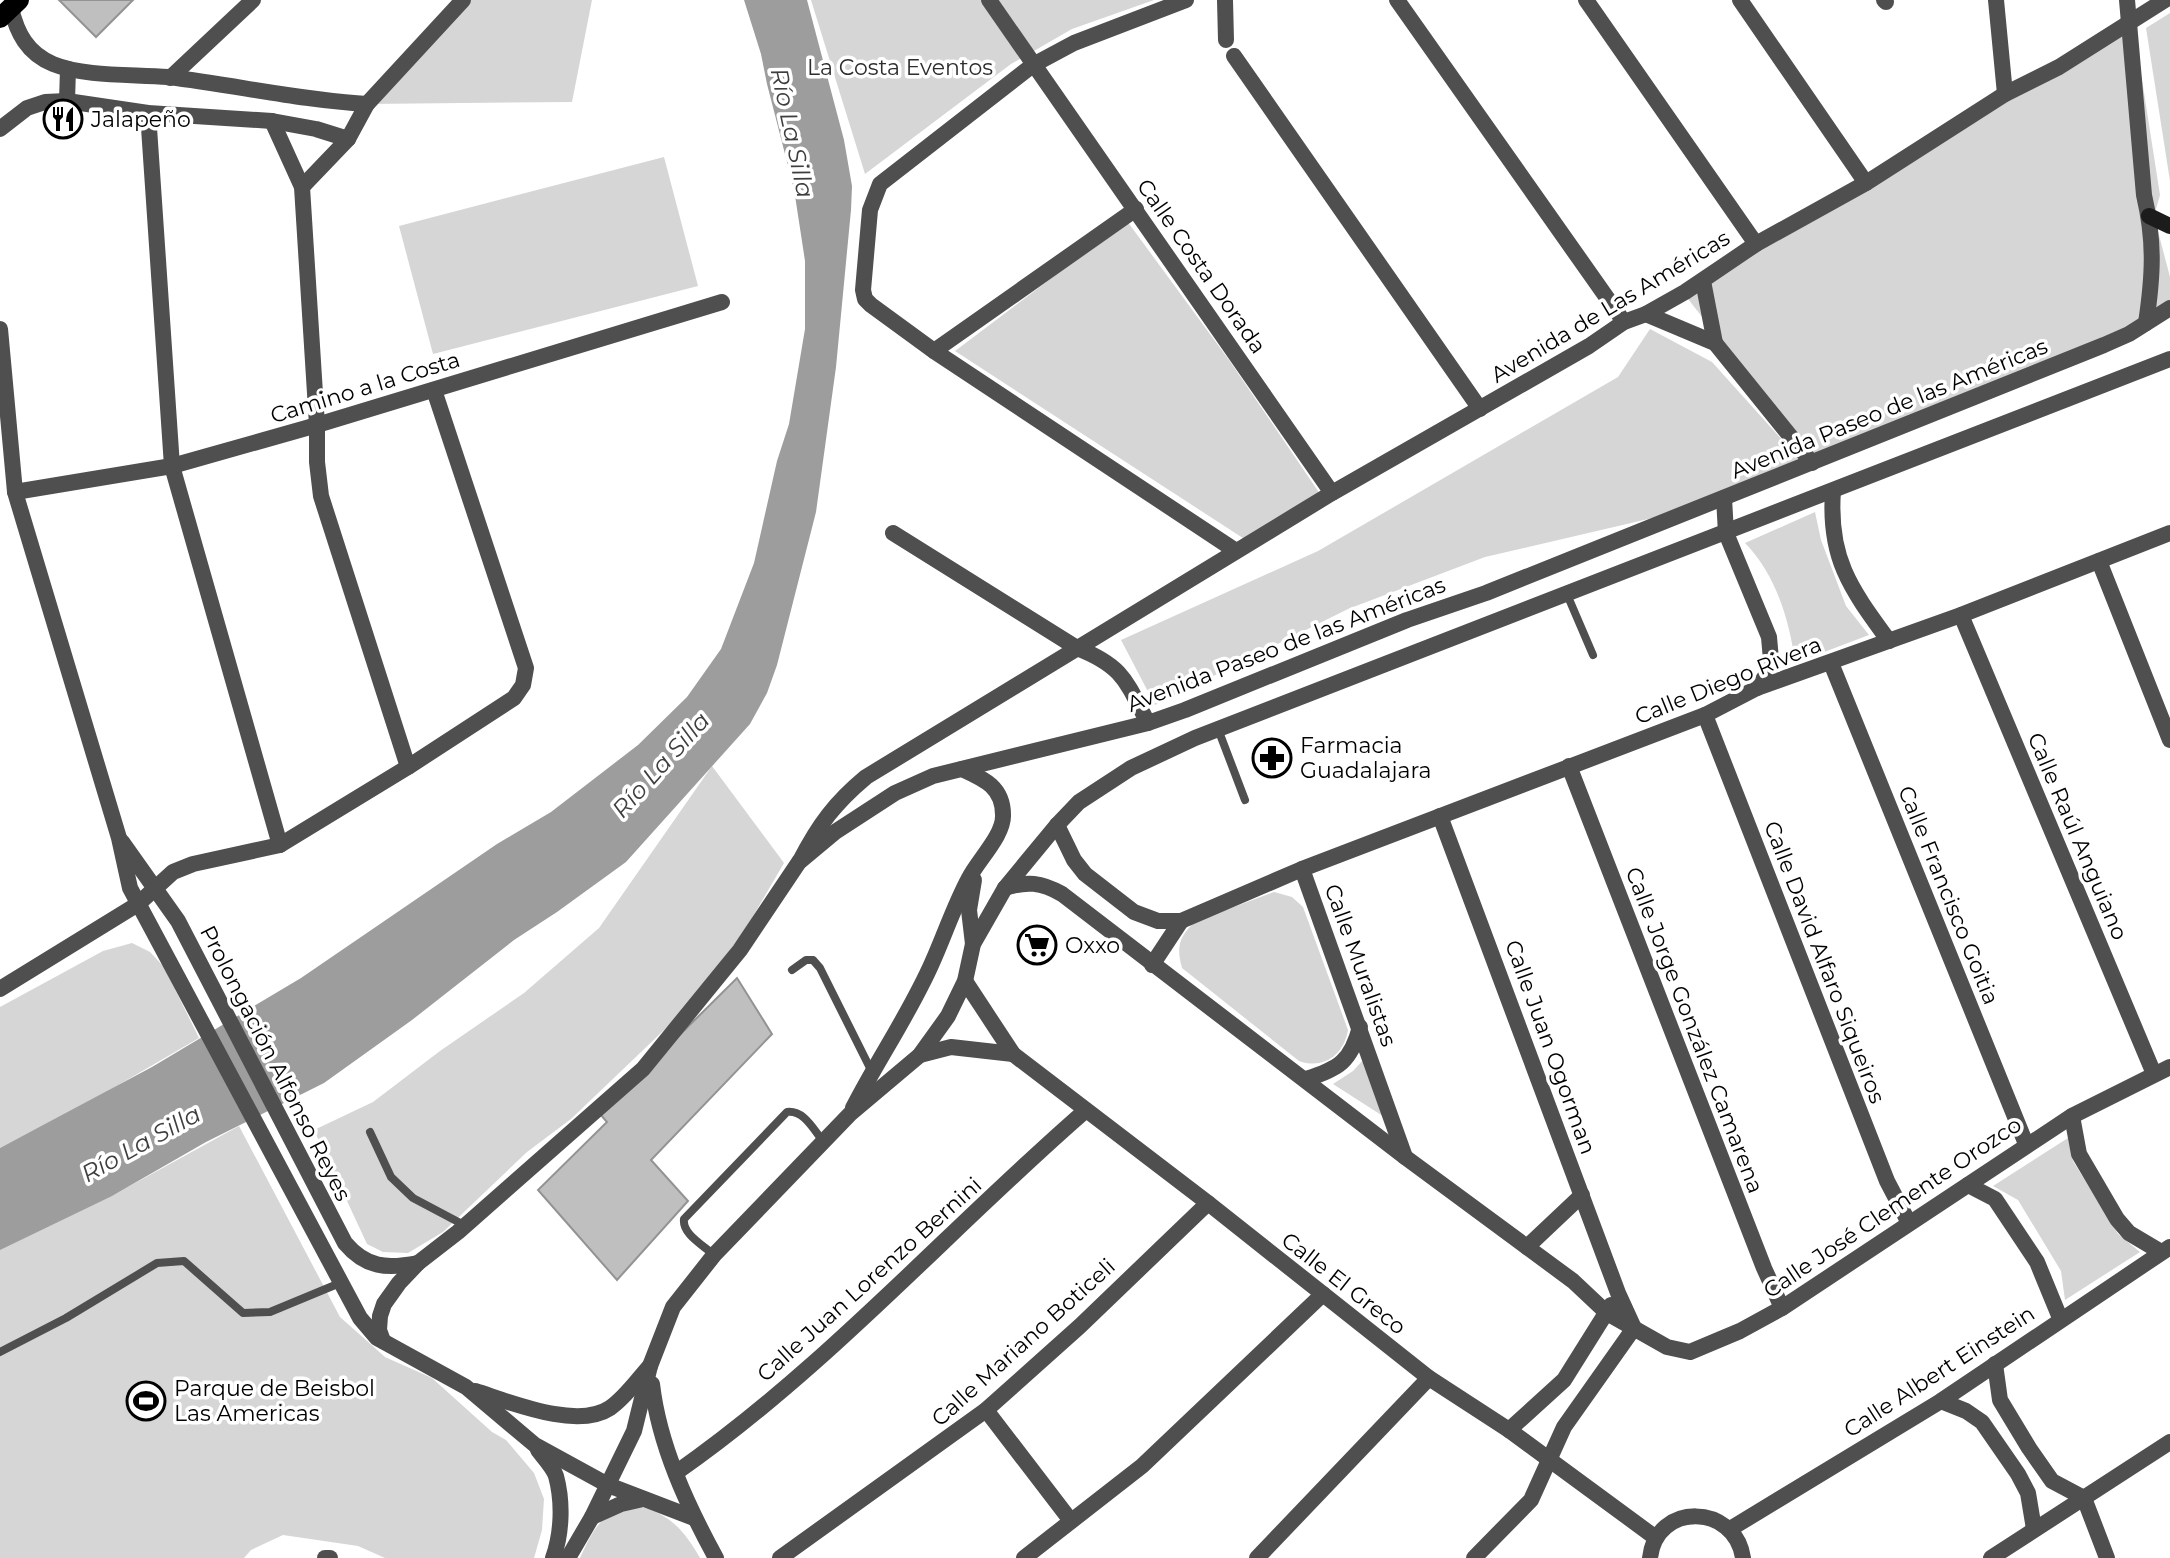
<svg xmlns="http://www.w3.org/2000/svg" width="2170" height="1558" font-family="Montserrat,sans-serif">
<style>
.green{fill:#d6d6d6}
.water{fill:#9d9d9d}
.building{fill:#bfbfbf;stroke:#939393;stroke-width:2}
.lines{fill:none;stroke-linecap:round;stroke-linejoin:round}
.service{stroke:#4f4f4f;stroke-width:8}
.minor{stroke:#4f4f4f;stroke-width:16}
.tertiary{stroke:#4f4f4f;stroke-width:16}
.secondary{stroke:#1c1c1c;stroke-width:16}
.primary{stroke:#000;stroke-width:20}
.labels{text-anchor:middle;stroke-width:7;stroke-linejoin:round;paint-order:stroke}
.park-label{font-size:22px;fill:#2d2d2d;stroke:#fff}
.poi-label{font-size:22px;fill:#000;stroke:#fff;text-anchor:start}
.street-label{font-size:22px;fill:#000;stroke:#fff}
.water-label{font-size:24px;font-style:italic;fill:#3e3e3e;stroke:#fff}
</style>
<rect width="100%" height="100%" fill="#fff"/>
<g class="green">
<polygon points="461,0 592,0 572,102 367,104"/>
<polygon points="811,0 1154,0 1072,29 1011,64 865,174"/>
<polygon points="2170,13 2170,181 2146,28"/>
<polygon points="2133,22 2160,195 2154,216 2170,277 2170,311 1816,464 1685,295"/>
<polygon points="664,157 698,286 433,354 399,226"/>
<polygon points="1127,221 1229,360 1320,494 1249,542 955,351"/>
<polygon points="1650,329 1712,362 1802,462 1691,509 1485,557 1348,609 1155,705 1121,640 1318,551 1618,377"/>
<path d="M1815,512L1821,540L1846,606L1869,635L1795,663C1790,621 1775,573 1745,543Z"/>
<polygon points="712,766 784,863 745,930 685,1010 571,1119 527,1152 443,1232 408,1253 383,1252 367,1244 314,1130 373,1102 440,1051 524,993 599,928"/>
<path d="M1274,892L1292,897L1303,907L1348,1030C1344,1054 1324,1070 1299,1061L1182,968C1176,947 1179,936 1196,921Z"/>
<polygon points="132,943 150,952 164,967 199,1038 84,1105 0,1148 0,1007 103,951"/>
<polygon points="1364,1059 1389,1120 1333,1084 1353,1071"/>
<polygon points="239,1126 340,1317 385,1357 432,1378 492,1432 506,1440 534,1473 544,1499 542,1530 534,1558 385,1558 358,1546 283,1535 251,1550 244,1558 0,1558 0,1249 117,1193"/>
<polygon points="2068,1138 2073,1161 2118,1234 2140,1252 2065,1300 2061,1271 2018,1200 1993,1186"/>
<path d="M637,1506C669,1513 684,1530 700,1558H580C595,1526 601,1512 637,1506Z"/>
</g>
<polygon class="water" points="744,0 807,0 844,140 852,186 851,210 836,367 816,512 777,665 767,693 750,724 626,862 557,912 514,940 412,1020 324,1083 206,1142 112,1196 0,1250 0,1148 152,1067 301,978 497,844 551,812 638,745 687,697 721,649 754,563 777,461 789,424 805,329 805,261 794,189 767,84 761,54"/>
<g class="building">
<polygon points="59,0 133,0 96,37"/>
<polygon points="737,978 772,1034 651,1160 688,1201 617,1280 538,1190 607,1122 600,1114"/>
</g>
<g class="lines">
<g class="service">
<polyline points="1566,592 1593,655"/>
<polyline points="1218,729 1245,800"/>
<polyline points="792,970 806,960 813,960 820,968 872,1072"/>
<polyline points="370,1132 391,1177 413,1198 464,1225"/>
<path d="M714,1255C703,1245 682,1234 684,1219L787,1112C804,1110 813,1129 823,1141"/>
<polyline points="0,1352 66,1318 157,1263 184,1261 243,1313 270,1312 340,1283"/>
</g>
<g class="minor">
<polyline points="989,0 1332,493"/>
<polyline points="1186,0 1074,43 1033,65 880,184 870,210 863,290 865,299 871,305 934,351 1236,551"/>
<polyline points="1225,0 1226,40"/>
<polyline points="1397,0 1624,322"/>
<polyline points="1586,0 1756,244"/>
<polyline points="1740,0 1866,183"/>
<polyline points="1884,0 1886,2"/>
<polyline points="1996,0 2005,94"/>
<path d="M2127,0L2144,195C2155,242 2153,276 2146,323"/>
<path d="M11,8C17,33 27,53 53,64C85,77 133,74 168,77C235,85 300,100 367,104"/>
<polyline points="1234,56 1480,409"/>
<polyline points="170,78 253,0"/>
<polyline points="67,101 68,69"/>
<polyline points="148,113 172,466 280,845"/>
<polyline points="272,121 302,187 317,425 317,462 321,496 408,767"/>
<polyline points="0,129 27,108 45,102 67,101 148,113 272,121 316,129 348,139"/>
<polyline points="302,187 348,139 367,104 463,0"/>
<polyline points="1703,281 1715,343"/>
<polyline points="1646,314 1715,343 1812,463"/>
<polyline points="934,351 1136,209"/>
<path d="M1833,491C1828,559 1851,589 1889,641"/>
<polyline points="15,492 172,466 317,425 722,302"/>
<polyline points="1724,498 1726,533 1769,637 1771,660 1767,674 1757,688"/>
<path d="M893,533L1077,648C1123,666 1126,681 1148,723"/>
<polyline points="2099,561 2170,740"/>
<polyline points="1961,615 2154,1074"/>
<polyline points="1831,663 2026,1144"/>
<polyline points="1705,715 1887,1181 1909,1223"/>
<polyline points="1569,766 1764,1268 1782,1308"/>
<polyline points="1440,816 1618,1293 1634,1328"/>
<polyline points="1057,825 1074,860 1085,874 1134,912 1158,921 1181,921 1302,869 1705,715 1757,688 1961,615 2170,533"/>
<path d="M800,861C819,824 835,803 866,777L1332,493L1589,346L1624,322L1646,314L1685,292L1756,244L1866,183L2005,94L2059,67L2165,0"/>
<polyline points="1302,869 1405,1157"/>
<path d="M1005,888C1027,881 1041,882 1062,894L1405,1157L1573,1281L1607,1313L1667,1347L1690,1352L1740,1331L1782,1308L2072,1116L2170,1067"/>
<polyline points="1152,965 1181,921"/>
<polyline points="0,989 138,904 173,872 193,864 280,845 408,767 514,698 523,685 526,668 434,390"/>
<path d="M1306,1079C1339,1069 1351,1061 1360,1027"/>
<polyline points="2072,1116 2079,1154 2117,1219 2129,1233 2161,1252"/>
<polyline points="1968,1185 1995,1199 2037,1262 2060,1318"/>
<polyline points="1527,1247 1582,1195"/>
<polyline points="1995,1364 2000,1400 2029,1448 2052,1481 2084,1498 2107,1558"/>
<polyline points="1941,1401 1966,1411 1982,1422 2018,1474 2028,1493 2034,1529"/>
<polyline points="986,1410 1071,1521"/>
<polyline points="1509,1430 1564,1380 1611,1305"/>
<path d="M677,1472C826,1368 948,1230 1085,1111"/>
<polyline points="780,1558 986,1410 1080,1326 1208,1203"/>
<polyline points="1024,1558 1142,1466 1323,1294"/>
<polyline points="1257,1558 1429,1378"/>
<polyline points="1474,1558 1531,1500 1564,1427 1634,1328"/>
<polyline points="1991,1558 2170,1442"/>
</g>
<g class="tertiary">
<polyline points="0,329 15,492 119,838 130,888 360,1318 377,1338 466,1387 535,1445 608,1485 694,1518"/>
<path d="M122,842L178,921L345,1243C366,1268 387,1269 418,1263"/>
<polyline points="973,944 969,910 974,880"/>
<polyline points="965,981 1013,1054 1208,1203 1429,1378 1509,1430 1656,1538"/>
<polyline points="920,1055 951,1047 1013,1054"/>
<path d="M853,1108C878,1059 910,1013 932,963C945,934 954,906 969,878C978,860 1004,835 1003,815C1003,787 984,779 962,769"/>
<polyline points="383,1341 379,1330 380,1316 384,1304 399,1283 418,1263 458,1232 643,1069 740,950 799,862 835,832 895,793 933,776 1148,723 1185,710 1407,620 1486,593 2104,345 2129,334 2170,308"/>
<path d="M652,1384C659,1445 687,1505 716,1558"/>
<path d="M475,1391C510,1402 577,1430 610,1408C625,1398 638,1379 650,1366"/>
<path d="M538,1450C544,1458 553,1467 556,1476C563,1502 562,1533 553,1558"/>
<polyline points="592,1517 621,1504 643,1499"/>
<polyline points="1730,1529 1941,1401 2170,1247"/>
<polyline points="325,1558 330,1558"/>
<polyline points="568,1558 592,1517 634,1431 650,1366 673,1307 714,1255 850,1114 920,1055 948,1016 965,981 973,944 1005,888 1057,825 1079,802 1131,768 1195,738 2170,359"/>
<path d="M1650,1558C1656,1502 1735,1503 1743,1558"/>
</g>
<polyline class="secondary" points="2149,216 2170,226"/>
<polyline class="primary" points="0,18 19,0"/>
</g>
<defs>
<g id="restaurant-ring" transform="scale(2)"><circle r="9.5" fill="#fff" stroke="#000" stroke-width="1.5"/><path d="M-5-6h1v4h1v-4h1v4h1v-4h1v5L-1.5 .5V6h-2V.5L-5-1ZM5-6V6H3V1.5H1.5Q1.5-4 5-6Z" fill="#000"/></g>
<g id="pharmacy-ring" transform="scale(2)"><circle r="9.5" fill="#fff" stroke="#000" stroke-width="1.5"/><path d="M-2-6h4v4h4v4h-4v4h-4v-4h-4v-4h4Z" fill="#000"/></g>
<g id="supermarket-ring" transform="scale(2)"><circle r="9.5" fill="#fff" stroke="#000" stroke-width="1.5"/><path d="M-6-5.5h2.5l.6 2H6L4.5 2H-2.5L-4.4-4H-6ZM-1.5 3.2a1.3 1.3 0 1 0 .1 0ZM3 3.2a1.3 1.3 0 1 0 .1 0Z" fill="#000"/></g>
<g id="stadium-ring" transform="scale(2)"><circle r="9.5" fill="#fff" stroke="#000" stroke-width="1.5"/><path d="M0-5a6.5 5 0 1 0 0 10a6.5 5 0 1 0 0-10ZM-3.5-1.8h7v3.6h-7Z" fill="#000"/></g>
</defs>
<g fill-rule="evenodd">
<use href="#restaurant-ring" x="63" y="119"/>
<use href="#pharmacy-ring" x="1272" y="758"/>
<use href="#supermarket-ring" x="1037" y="945"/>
<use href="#stadium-ring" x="146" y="1401"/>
</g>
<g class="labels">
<g class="park-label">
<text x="900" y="75">La Costa Eventos</text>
</g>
<g class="poi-label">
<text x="91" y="127">Jalapeño</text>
<text x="1300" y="753">Farmacia<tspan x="1300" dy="25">Guadalajara</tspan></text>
<text x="1065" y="953">Oxxo</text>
<text x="174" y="1396">Parque de Beisbol<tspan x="174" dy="25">Las Americas</tspan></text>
</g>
<g class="street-label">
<text transform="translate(1202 266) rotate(55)" y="8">Calle Costa Dorada</text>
<text transform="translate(1610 306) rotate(-31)" y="8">Avenida de Las Américas</text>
<text transform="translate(365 387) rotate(-17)" y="8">Camino a la Costa</text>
<text transform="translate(1889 408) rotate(-22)" y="8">Avenida Paseo de las Américas</text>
<text transform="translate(1286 644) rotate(-21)" y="8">Avenida Paseo de las Américas</text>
<text transform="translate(1728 680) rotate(-22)" y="8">Calle Diego Rivera</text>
<text transform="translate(2078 836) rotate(67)" y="8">Calle Raúl Anguiano</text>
<text transform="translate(1949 895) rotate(68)" y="8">Calle Francisco Goitia</text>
<text transform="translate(1825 962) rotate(69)" y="8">Calle David Alfaro Siqueiros</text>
<text transform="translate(1361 965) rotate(70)" y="8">Calle Muralistas</text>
<text transform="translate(1695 1030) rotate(69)" y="8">Calle Jorge González Camarena</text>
<text transform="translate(1551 1047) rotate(70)" y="8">Calle Juan Ogorman</text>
<text transform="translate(276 1063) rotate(63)" y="8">Prolongación Alfonso Reyes</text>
<text transform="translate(1892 1207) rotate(-34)" y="8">Calle José Clemente Orozco</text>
<text transform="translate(869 1279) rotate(-42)" y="8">Calle Juan Lorenzo Bernini</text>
<text transform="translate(1344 1283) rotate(38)" y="8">Calle El Greco</text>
<text transform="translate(1023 1342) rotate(-42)" y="8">Calle Mariano Boticeli</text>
<text transform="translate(1939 1371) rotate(-33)" y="8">Calle Albert Einstein</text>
</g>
<g class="water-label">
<text transform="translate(792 133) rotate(78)" y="8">Río La Silla</text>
<text transform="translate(661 765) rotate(-48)" y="8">Río La Silla</text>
<text transform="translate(141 1144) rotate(-29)" y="8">Río La Silla</text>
</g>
</g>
</svg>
